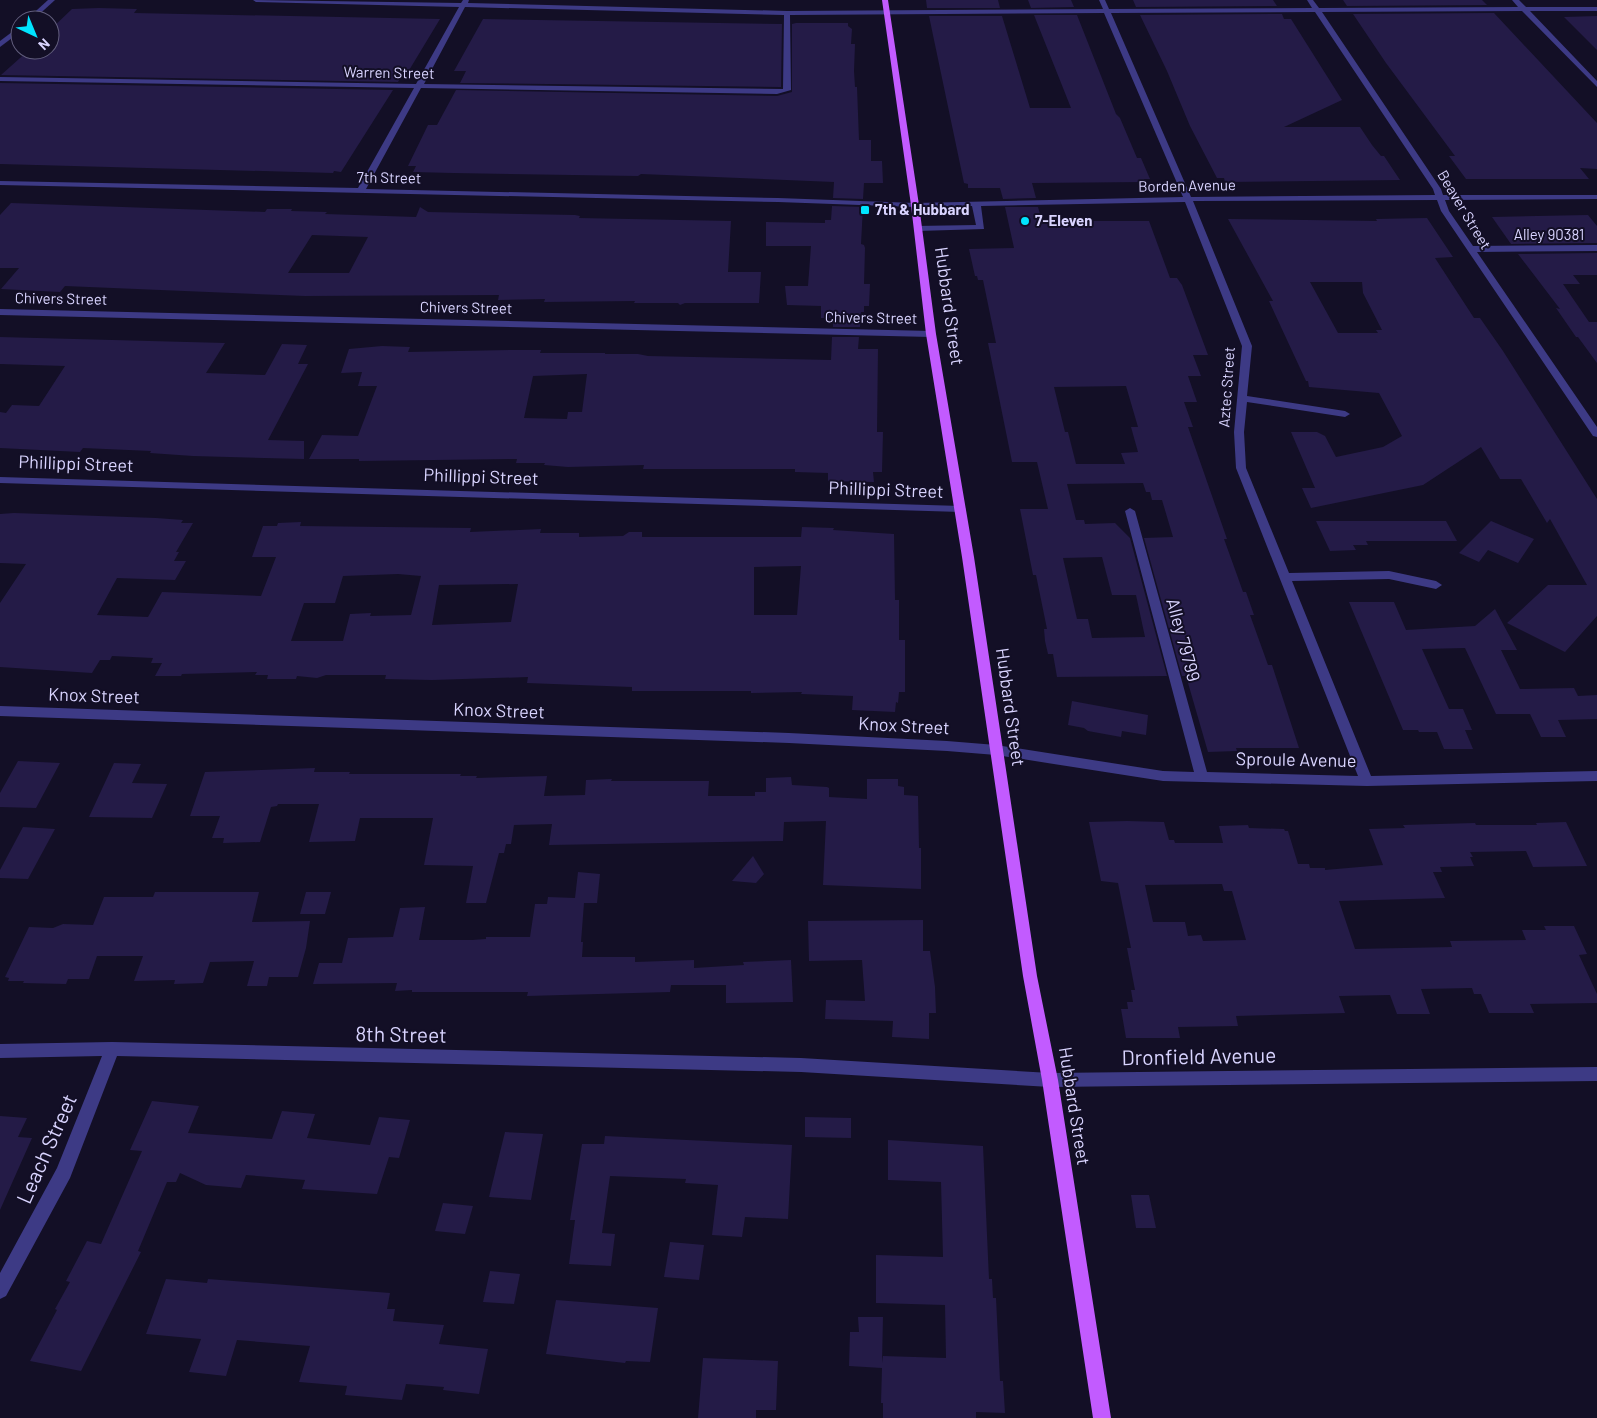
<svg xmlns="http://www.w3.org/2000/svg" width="1597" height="1418" font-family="Barlow,sans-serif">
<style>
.building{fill:#241b47;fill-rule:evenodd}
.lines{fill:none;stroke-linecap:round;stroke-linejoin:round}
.minor{fill:#3d3a85;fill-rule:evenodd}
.major{fill:#c25bff;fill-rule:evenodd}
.poi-dot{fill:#00e5ff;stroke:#130f26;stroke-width:2}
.labels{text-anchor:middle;stroke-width:4;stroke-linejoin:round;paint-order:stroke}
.far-street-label{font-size:15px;fill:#d9d4ff;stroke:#130f26}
.far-poi-label{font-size:15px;font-weight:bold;fill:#d9d4ff;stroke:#130f26;text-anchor:start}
.street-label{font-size:18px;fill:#d9d4ff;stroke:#130f26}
.near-street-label{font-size:21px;fill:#d9d4ff;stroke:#130f26}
</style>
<rect width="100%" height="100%" fill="#130f26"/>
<g class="building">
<polygon points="926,0 998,0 1000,8 927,8"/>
<polygon points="1028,0 1071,0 1074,7 1031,8"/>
<polygon points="1133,0 1273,0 1277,6 1136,7"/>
<polygon points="1343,0 1482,0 1487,5 1347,6"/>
<polygon points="99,8 137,9 134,13 440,19 408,72 403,73 398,82 1,75 29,50 50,50 50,30 72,9"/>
<polygon points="1494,13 1597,123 1597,169 1580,168 1589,179 1466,179 1449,156 1455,156 1386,63 1353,14"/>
<polygon points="1282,14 1284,19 1291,19 1342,100 1284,127 1360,127 1372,145 1381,156 1384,156 1400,180 1225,182 1224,178 1217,178 1190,126 1167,71 1140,15"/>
<polygon points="1034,15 1077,15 1116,114 1120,118 1137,158 1141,158 1150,179 1144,179 1145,182 1032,183 1036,198 1003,199 1000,188 968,188 968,184 964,183 929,16 1002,16 1030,108 1071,108"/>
<polygon points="1597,16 1597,50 1564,17"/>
<polygon points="483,19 782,24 781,87 460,83 466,71 454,71"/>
<polygon points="796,23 848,23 848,26 852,29 851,44 855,44 854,71 855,87 857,87 859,140 871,140 871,161 882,161 883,183 864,183 863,199 833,198 834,182 641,174 638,176 453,173 413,172 416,166 408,166 428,125 437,125 456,90 777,96 792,92 792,24"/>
<polygon points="0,83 393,90 341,172 334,171 333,173 0,164"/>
<path d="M11,203L265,212L267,209H292L291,211L327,212L325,214L416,217L420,207L428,212L575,215L580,216L579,218L731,221L728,272H761L759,303H685L680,305L678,303H634L635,301L544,302L545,299L498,300L499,295L305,296L65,286L60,292L1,289L19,268H0V215ZM312,235L368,237L349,273H288Z"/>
<polygon points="832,206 863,207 861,244 864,245 865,248 864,284 870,284 869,306 864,306 864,312 861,312 860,327 833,327 833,318 821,318 821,306 787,305 785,286 808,286 811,246 766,246 766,222 825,223 825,220 831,220"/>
<path d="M1005,207H1038L1042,221H1149L1170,278H1177L1182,285L1208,355H1193L1201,376H1188L1197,402H1184L1193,427H1188L1227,539H1224L1237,575L1243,592H1246L1254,615H1250L1268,665H1272L1299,748H1236L1237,751L1208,752L1186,676H1182L1144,538L1173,537L1162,500H1152L1150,492H1146L1143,483L1067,484L1076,520H1084L1085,524L1115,523L1130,538L1167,676L1057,677L1053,654H1048L1045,641L1044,629H1047L1036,575H1033L1020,509H1048L1037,462H1012L988,343H996L983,280H978L977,276H975L969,249L1014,248ZM1126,386L1138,427H1131L1138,452L1121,453L1125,464H1076L1068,432H1065L1054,387ZM1102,557L1112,595H1136L1145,637L1092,638L1088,619H1077L1063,558Z"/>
<polygon points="1588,215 1597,226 1597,243 1511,244 1492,217"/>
<path d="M1427,218L1453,257L1435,258L1474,318H1480L1503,351L1597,499V616L1565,652L1507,623L1548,585H1587L1550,519L1547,523L1521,479H1500L1481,447L1423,485L1311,508L1302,488H1315L1291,432H1317L1325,436L1336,457L1383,447L1402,436L1379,393L1309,387L1308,381H1306L1269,301H1273L1228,219L1377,221L1376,219ZM1310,282H1362L1363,293L1382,330H1376L1378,333H1338Z"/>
<polygon points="1597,253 1597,275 1573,275 1580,284 1563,284 1589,322 1597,322 1597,363 1578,337 1576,337 1556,308 1560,309 1518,254"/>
<polygon points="0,337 225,343 206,373 265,375 282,344 307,345 298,364 308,364 268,440 304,441 304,459 193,456 150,453 151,451 83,448 80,452 0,448 0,412 6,413 12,405 39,406 65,366 0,364"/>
<path d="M832,337H859L858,349H878L877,432H883L882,472H873L874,482L828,481V473L795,472V469H643L644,465L568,467L544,465L545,463H516L517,459L359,461V459H309L322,435L358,436L377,386H358L362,372L341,373L349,349L382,346L410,347L408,352L513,350H541L540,353H605V354H638L648,356L831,360ZM587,374L582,412H568L567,419L524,418L533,376Z"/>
<path d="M14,513L156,518L183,520L181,523H193L176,552H179L174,561H186L175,580L117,578L97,615L148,617L162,592L261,596L276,557H252L263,526H277L278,523L301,522L300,526L471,528L470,532L541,529L540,533H579V537L623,536L629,532H642V537H801L802,527L834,528L833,530L894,534L895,600H899V640H905V692H899L898,703L896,702L895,712L852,710L853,696L801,694L802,692L751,693V691H632V687L527,683L528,677L432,680L385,679L386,675H326L317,678L297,676L296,679H267L268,675H255L257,672L182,674L181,676H155L162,663H151L153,658L112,656L110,660H100L92,673L0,667V603L26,564L0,563V514ZM801,566L797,615H754V567ZM398,574L421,576L411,615L370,616L371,613L350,614L343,641H291L304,603H335L343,576ZM518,584L511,622L432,625L439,585Z"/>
<polygon points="1316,521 1446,521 1457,541 1366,541 1368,545 1353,545 1356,550 1330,551"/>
<polygon points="1491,521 1534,539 1518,563 1488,550 1479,562 1459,553"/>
<polygon points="1349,602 1394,602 1406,630 1475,626 1495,609 1517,650 1501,650 1520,689 1574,688 1578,696 1597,695 1597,719 1558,720 1566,737 1541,737 1530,714 1496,714 1465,648 1422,649 1449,709 1463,709 1472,730 1465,730 1473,749 1444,749 1437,732 1419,732 1418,730 1403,730"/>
<polygon points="1072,701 1148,715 1146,735 1122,731 1121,737 1088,731 1084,728 1068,725"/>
<polygon points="18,761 60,763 36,808 0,807 0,793"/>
<polygon points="114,763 141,764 132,783 167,784 152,818 89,817"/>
<polygon points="315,768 314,772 350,772 349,774 461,774 460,776 477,776 476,778 547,776 544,796 585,795 586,780 612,779 611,781 709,781 708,796 755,796 755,792 766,792 766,778 791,777 792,785 827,787 829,788 829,797 867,799 867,779 898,779 898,786 904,787 904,795 918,796 919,848 921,848 921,889 823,885 826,821 784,822 783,841 549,845 552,824 514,825 511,844 506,844 504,853 499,853 486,903 466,903 473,866 424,865 433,818 360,818 355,841 309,842 319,804 278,804 277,806 271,807 260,842 223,843 224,838 212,838 220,816 190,816 205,772"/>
<path d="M1127,821L1164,822L1169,840H1174L1175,843H1223L1219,826L1248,825L1249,828L1284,829L1285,831H1288L1298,864H1309L1310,868H1325V870L1383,865L1369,829L1405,828L1403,825L1475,823L1476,825H1537L1536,823L1566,822L1587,866L1533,867L1526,851L1470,852L1473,857H1470L1474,866L1440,867L1442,872H1433L1445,898L1339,901L1355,949L1452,947L1450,941L1526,940L1522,930H1546L1544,926H1574L1587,954L1579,955L1597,994V1003L1530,1004L1534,1013H1489L1481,994H1474L1472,988L1421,989L1430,1014H1397L1390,995L1339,996L1345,1013L1236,1016L1238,1026L1178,1027L1180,1038H1126L1121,1009H1128L1127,1002H1133L1131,990H1135L1127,948H1131L1118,883L1101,881L1089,822ZM1222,884L1224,891H1232L1246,940L1203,941L1201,935L1188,936L1185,922H1153L1145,885Z"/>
<polygon points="23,827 55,829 28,879 0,878 0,870"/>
<polygon points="753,856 764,874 756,883 732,881"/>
<polygon points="578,872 600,874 597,903 584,903 581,942 583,942 582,957 635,957 635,962 694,960 694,968 744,965 743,962 791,960 793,1002 726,1003 726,985 671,985 670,992 527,996 528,992 412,992 412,990 395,991 397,983 313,984 319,963 342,963 348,938 393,937 400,908 425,907 419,940 472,940 486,939 486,937 530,937 535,904 547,904 548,897 575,898"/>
<polygon points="155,892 259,892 252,922 310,921 306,948 298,977 269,977 267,986 247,986 254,961 210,962 203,983 174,984 175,980 134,981 143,956 97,956 89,979 68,979 66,984 23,983 24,981 8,981 9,978 5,977 29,927 53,928 63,924 93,925 104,897 153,897"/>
<polygon points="306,892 331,892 325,914 300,914"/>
<polygon points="923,920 923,951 930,951 935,987 936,1013 929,1013 929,1039 892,1037 893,1021 825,1019 826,1000 865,1001 862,960 809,961 808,921"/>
<polygon points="152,1101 199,1106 188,1133 272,1139 282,1111 315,1114 307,1138 370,1145 379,1117 410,1120 399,1158 389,1157 377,1194 302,1189 305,1180 246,1175 241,1188 206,1185 180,1173 176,1182 167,1182 138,1251 141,1252 81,1371 30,1361 57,1310 55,1309 70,1282 66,1281 87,1241 101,1244 142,1151 130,1150"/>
<polygon points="0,1116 27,1118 18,1137 32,1138 0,1210"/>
<polygon points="805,1117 851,1118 851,1138 805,1137"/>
<polygon points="505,1132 543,1134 531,1200 489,1197"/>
<polygon points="605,1136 792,1145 788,1219 745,1217 742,1237 712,1235 718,1185 685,1183 686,1179 610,1176 602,1233 615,1234 611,1266 569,1264 575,1220 570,1220 582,1144 604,1144"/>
<polygon points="888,1140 983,1146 989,1279 992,1279 993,1298 996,1298 1000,1381 1003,1381 1005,1413 976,1412 976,1418 883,1418 883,1403 881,1403 882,1368 849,1366 850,1332 859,1332 858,1317 883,1317 882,1363 883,1356 946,1358 945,1305 876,1303 876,1255 943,1257 941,1182 888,1180"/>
<polygon points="1131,1195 1149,1195 1156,1228 1136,1228"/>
<polygon points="443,1203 473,1206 465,1234 435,1231"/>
<polygon points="670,1242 704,1245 699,1280 664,1277"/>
<polygon points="490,1271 520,1274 514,1304 483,1302"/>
<polygon points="166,1279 207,1283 208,1279 390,1293 387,1309 395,1309 393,1321 444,1325 439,1344 488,1349 479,1394 443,1390 444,1387 406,1384 402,1400 345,1395 347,1386 299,1382 310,1346 237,1340 226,1376 189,1372 201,1339 146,1334"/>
<polygon points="556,1300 658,1308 650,1362 626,1361 625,1363 546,1354"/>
<polygon points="703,1358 778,1361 776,1410 756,1410 756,1418 698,1418"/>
</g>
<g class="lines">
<g class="minor">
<polygon points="48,0 55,0 33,20 26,20"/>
<path d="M253,0L461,3L463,0H469L468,3L787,11L1103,9L1099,0H1105L1109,9L1312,8L1307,0H1313L1319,8L1518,7L1512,0H1519L1526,7H1597V11H1530L1597,81V87L1522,11L1322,12L1441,189L1443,195H1597V199L1445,200L1449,211L1473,246L1597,245V251L1477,252L1597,427V437L1593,436L1441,211L1437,200L1193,201L1252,346L1247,396L1345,411L1350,414L1345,417L1247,402L1244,432L1246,468L1289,573L1389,571L1436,581L1442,585L1436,589L1389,579L1292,581L1371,776L1597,771V781L1367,786L1163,781L996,755L947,751L789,743L0,716V706L789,733L947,741L996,745L1163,771L1194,772L1125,511L1130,508L1135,511L1207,772L1358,776L1236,468L1234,432L1242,346L1185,202L981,206L984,229L918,231L914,228L915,226L976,225L972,206L915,207L778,202L0,185V181L358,188L414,88L0,81V77L416,84L459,7L256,2ZM465,7L784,15L783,89L424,84ZM1315,12L1433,189L1435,195L1191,197L1111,13ZM1104,13L1183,197L915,203L778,198L366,189L421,88L777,94L791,90L790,15Z"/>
<polygon points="20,26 20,32 0,47 0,41"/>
<polygon points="0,309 931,331 936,334 931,337 0,315"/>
<polygon points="0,477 961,506 966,509 961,512 0,483"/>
<polygon points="112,1042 801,1058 1050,1073 1597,1067 1597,1081 1050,1087 801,1072 117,1056 70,1178 6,1296 0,1299 0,1273 57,1168 102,1056 0,1058 0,1044"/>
</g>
<polygon class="major" points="882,0 888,0 919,205 936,334 974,557 1037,976 1058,1080 1111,1418 1093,1418 1042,1080 1023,976 962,557 926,334 911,205"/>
</g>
<g class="poi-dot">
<rect x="860" y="205" width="10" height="10" rx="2.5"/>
<circle cx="1025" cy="221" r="5"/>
</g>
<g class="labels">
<g class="far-street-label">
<text transform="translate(389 73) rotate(1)" y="5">Warren Street</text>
<text transform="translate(389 178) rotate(1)" y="5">7th Street</text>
<text transform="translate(1187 186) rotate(-1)" y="5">Borden Avenue</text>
<text transform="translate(1464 210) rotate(59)" y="5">Beaver Street</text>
<text x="1549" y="240">Alley 90381</text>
<text transform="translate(61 299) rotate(1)" y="5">Chivers Street</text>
<text transform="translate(466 308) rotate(1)" y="5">Chivers Street</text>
<text transform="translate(871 318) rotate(1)" y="5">Chivers Street</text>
<text transform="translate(1227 387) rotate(-86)" y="5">Aztec Street</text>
</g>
<g class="far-poi-label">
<text x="875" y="215">7th &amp; Hubbard</text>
<text x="1035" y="226">7-Eleven</text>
</g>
<g class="street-label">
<text transform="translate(949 306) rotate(82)" y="6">Hubbard Street</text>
<text transform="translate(76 464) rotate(2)" y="6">Phillippi Street</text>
<text transform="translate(481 477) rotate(2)" y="6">Phillippi Street</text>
<text transform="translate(886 490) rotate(2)" y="6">Phillippi Street</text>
<text transform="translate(1183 640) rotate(75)" y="6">Alley 79799</text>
<text transform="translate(94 696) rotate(2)" y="6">Knox Street</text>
<text transform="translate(1010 707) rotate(82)" y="6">Hubbard Street</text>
<text transform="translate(499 711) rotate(2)" y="6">Knox Street</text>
<text transform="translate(904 726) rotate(3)" y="6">Knox Street</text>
<text transform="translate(1296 760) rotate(1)" y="6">Sproule Avenue</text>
<text transform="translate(1074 1106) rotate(81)" y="6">Hubbard Street</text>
</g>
<g class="near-street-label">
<text transform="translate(401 1035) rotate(1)" y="7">8th Street</text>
<text transform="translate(1199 1057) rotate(-1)" y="7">Dronfield Avenue</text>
<text transform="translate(47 1149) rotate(-66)" y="7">Leach Street</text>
</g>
</g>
<g transform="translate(35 35) rotate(136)"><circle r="24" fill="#130f26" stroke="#625e7d"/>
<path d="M0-4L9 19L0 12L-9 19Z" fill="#00e5ff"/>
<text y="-8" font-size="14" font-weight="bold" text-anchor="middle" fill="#d9d4ff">N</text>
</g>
</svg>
